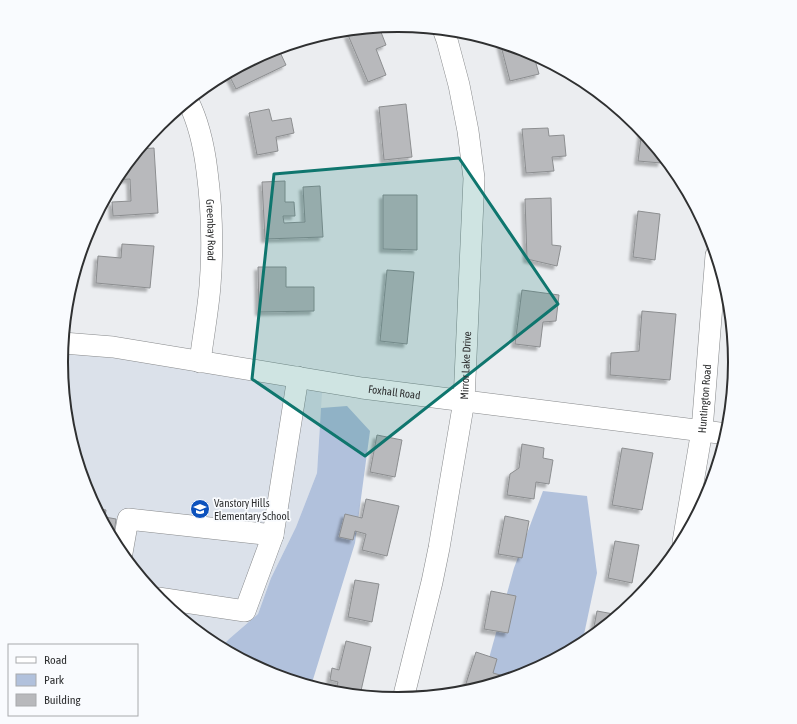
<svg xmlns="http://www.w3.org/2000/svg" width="797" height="724" font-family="'Asap Condensed',sans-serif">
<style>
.built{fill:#dbe1ea}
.green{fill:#b1c1dc}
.building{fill:#b8b9bc;stroke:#8c8e90;filter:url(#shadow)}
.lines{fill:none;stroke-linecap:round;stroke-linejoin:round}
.minor-casing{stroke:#87898b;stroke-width:22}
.minor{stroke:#fff;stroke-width:21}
.marked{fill:#0f766e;fill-opacity:0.2;stroke:#0f766e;stroke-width:3;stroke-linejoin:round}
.labels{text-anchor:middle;stroke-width:3.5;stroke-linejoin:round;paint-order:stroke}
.street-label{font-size:11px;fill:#2f3031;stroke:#f9fbfe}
.poi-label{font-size:11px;fill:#2f3031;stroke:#f9fbfe;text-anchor:start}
.rim{fill:none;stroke:#2f3031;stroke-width:2}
</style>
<defs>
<filter id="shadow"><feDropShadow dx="-3.5" dy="3.5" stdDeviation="1" flood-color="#0004"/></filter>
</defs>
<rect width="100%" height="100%" fill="#ebedf0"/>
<polygon class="built" points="62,352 197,368 322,392 317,473 296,527 271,578 258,614 229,639 221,647 211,642 160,600 118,549 87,491 68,428 62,362"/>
<g class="green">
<polygon points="347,406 370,431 355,543 311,686 269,673 221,647 229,639 258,614 271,578 296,527 317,473 321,408"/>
<polygon points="543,491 587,496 597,573 582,644 527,673 481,687 514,568"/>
</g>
<g class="building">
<polygon points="379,27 386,45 376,49 386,75 368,82 348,35 363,28"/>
<polygon points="500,42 528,51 542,58 535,60 539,74 510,81"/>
<polygon points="278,48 286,65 236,89 228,73 270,51"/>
<polygon points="406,104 412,157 384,160 379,107"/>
<polygon points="269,109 272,121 291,118 294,133 276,137 278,151 257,155 249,113"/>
<polygon points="548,128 549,136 564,135 566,156 552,157 554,171 526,173 522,129"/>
<polygon points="642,130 662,154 661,163 638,161"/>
<polygon points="154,148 158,213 113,216 112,202 131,201 130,179 116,180 118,175 139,149"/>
<polygon points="285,181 285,202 294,202 295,216 283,216 284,223 305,222 303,187 320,186 323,237 265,239 262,182"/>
<polygon points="383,195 417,195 417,250 383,249"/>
<polygon points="551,198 552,245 561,246 557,266 527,259 525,199"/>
<polygon points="638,211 660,214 655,260 633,257"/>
<polygon points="122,244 154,246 150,288 96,283 98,256 121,258"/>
<polygon points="258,267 286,267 286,287 314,287 314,311 259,312"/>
<polygon points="387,270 414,272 407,344 380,341"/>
<polygon points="522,290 559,295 556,321 543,322 540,347 515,344"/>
<polygon points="642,311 676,314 670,380 610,375 611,353 639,351"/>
<polygon points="377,435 402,440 395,477 370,472"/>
<polygon points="522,444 544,448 543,458 553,460 549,484 536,482 534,499 507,495 510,474 519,468"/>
<polygon points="622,448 653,453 642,510 612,505"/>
<polygon points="366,499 399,506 387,556 362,550 366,534 355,531 353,540 339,537 345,514 362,518"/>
<polygon points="96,508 106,510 105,517 116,519 113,540"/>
<polygon points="505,516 529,521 522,558 498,554"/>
<polygon points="615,541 639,545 632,583 608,578"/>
<polygon points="355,580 379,584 372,622 348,617"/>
<polygon points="491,591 516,596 508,633 484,629"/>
<polygon points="597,611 619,615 592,637"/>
<polygon points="346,641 371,647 360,695 335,693 338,682 330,680 332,668 339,670"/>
<polygon points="476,652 497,659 493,673 511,678 463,693"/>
</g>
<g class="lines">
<g class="minor-casing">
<g id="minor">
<path id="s1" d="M188,101C199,123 204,146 207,171C212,209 213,248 210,286C208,311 203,337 200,362"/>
<path id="s2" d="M63,343L113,347L362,388L727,434"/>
<path id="s3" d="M683,542L702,430L716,255"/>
<polyline points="122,553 128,519 273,535"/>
<polyline points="158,598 245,611 273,535 298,377"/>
<path id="s4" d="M403,699L432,582L439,548L464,401L474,178L468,131L459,85L447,40L443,29"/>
</g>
</g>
<use href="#minor" class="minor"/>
</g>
<path class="marked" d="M459,158L558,304L365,456L252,379L274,174Z"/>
<defs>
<g id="school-disc" transform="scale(1)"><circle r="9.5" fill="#0d52bd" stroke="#f9fbfe"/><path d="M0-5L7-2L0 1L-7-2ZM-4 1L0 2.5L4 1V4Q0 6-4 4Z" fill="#fff"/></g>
</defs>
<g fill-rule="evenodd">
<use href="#school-disc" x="200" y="509"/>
</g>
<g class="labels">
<g class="street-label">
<text dy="4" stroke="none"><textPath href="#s1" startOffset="132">Greenbay Road</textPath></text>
<text dy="4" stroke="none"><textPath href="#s4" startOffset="340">Mirror Lake Drive</textPath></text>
<text dy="4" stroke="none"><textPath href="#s2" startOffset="335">Foxhall Road</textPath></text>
<text dy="4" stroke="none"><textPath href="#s3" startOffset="145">Huntington Road</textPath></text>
</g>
<g class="poi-label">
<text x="214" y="507">Vanstory Hills<tspan x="214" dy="13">Elementary School</tspan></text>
</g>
</g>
<path d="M0 0H797V724H0ZM68 362a330 330 0 1 1 660 0a330 330 0 1 1-660 0Z" fill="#f9fbfe" fill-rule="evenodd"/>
<path class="rim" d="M68 362a330 330 0 1 1 660 0a330 330 0 1 1-660 0Z"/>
<rect x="8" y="644" width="130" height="72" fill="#f9fbfe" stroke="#a8aaac"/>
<rect x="16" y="657" width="20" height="6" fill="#ffffff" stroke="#a8aaac"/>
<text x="44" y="664" font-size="12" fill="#2f3031">Road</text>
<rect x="16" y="674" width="20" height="12" fill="#b1c1dc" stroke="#a8aaac"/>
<text x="44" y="684" font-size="12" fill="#2f3031">Park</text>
<rect x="16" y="694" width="20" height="12" fill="#b8b9bc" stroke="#a8aaac"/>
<text x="44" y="704" font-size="12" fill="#2f3031">Building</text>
</svg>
